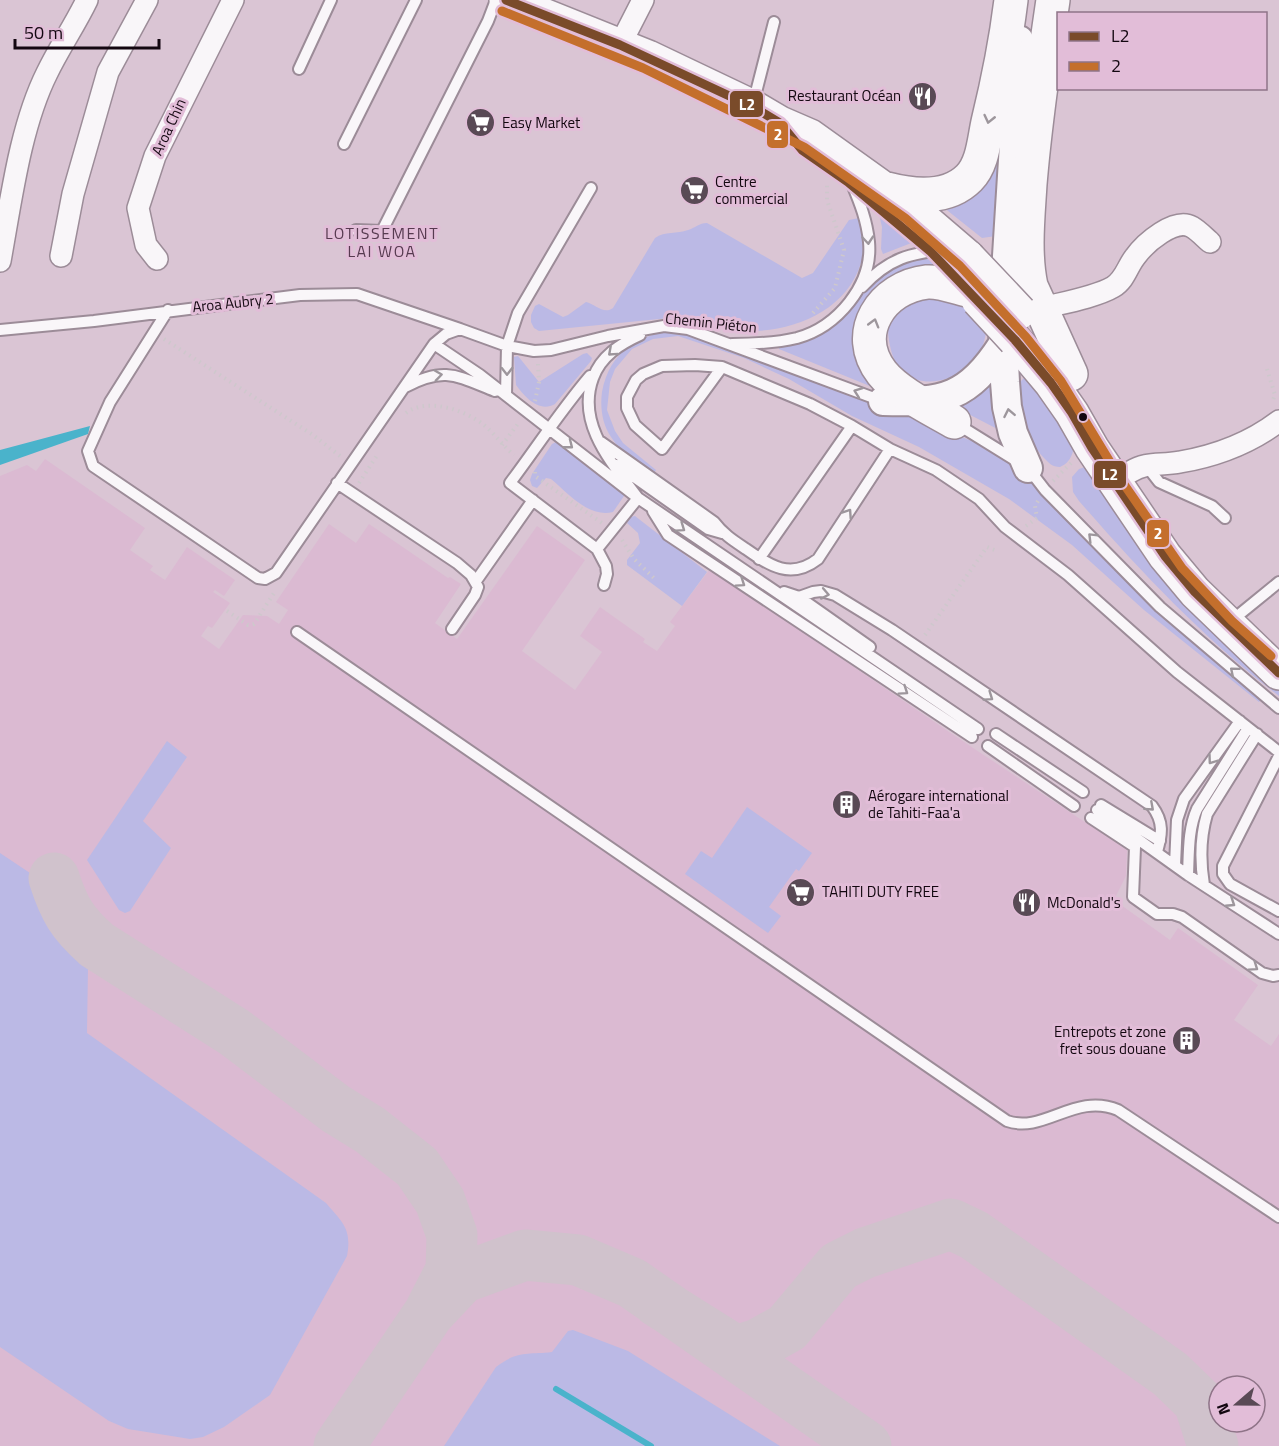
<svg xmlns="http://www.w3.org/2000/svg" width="1279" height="1446" font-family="'Titillium Web',sans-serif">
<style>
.built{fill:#dbbad2;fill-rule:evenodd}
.green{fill:#bbb9e5}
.water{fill:#4ab3cb}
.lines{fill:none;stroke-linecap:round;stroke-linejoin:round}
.stream{stroke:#4ab3cb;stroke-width:6}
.taxiway{stroke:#d0c2cc;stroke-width:51}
.service-casing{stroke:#9c8c98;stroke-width:14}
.minor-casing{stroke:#9c8c98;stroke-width:24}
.secondary-casing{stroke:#9c8c98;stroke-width:32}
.primary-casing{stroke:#9c8c98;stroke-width:36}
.path{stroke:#cec8cc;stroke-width:4;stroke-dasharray:1.5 4.5;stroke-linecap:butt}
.service{stroke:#f9f6f9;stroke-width:10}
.minor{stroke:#f9f6f9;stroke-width:21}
.secondary{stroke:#f9f6f9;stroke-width:28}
.primary{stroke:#f9f6f9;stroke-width:33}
.primary-bridge-casing{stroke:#9c8c98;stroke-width:36;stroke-linecap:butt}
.primary-bridge{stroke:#f9f6f9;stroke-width:33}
.bus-1-casing{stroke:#e2bdd8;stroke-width:14}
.bus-2-casing{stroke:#e2bdd8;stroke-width:14}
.bus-1{stroke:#7a4b2a;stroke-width:9}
.bus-2{stroke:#c46f2c;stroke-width:9}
.oneway{stroke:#9d969c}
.bus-dot{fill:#130710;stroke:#e2bdd8;stroke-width:2}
.labels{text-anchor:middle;stroke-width:6;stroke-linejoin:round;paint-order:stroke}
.poi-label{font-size:15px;fill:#130710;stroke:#e2bdd8;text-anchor:start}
.street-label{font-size:15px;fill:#130710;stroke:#e2bdd8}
.neighbourhood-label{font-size:16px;letter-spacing:1.5px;fill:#573a50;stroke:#e2bdd8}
.line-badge{stroke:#e2bdd8;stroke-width:2}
.badge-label{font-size:16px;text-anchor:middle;font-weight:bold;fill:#fff}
</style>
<rect width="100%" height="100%" fill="#dac5d4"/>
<path class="built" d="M45,459L145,528L130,550L153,566L150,570L165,580L187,547L235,580L224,596L215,590L213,592L230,603L212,628L208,626L201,636L219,649L243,615L267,616L279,624L288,610L276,602L329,524L356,543L369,524L448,578L450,577L461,584L435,623L457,639L537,526L585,560L522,651L575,690L602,652L580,636L600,607L645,639L643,642L657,651L675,626L670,622L710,569L955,736L1127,850L1126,876L1114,900L1170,940L1178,928L1258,985L1234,1020L1271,1046L1279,1034V1446H0V476L27,465L36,471ZM1219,1386H1255V1422H1219Z"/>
<path class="green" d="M1004,148L996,236L982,238L943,207L982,180L996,165Z
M878,201L919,236V240L883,254L881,249L882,227L876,202Z
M859,218C861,225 865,233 865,240C866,248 863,256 861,263C847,308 800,329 756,331C737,331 720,323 702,320C694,318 686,318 679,317L539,331L534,328L531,322V315L535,306L539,304L563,317L568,315L586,302C595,304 604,315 613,308L655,238C665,231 677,234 688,230C695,228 699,223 707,223L802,278L813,273L849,220Z
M937,254L948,270L882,297L887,393L779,349L780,342L836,323L847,313L879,275L899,261Z
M954,295L986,330C984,380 905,406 891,350C889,342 887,332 889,323C891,314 902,305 908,297Z
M678,329L701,334L987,447L1009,458L1149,602L1263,698L1259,702L1144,610L1072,545L1009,499L919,447L852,416L789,379L744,358L678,336L653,339L632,349L615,369L610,382L607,410L615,431L623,443L656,470L654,473C638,463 621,453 611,437C602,424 600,407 602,392C610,350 639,335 678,329Z
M587,353L592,358L591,361L555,404C539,413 525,397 516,385L514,357L518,356L539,382L583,354Z
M1000,364L1007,434L951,405Z
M1025,377L1032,378L1075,434C1074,448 1074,461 1060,467C1052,467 1049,463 1044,458C1024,437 1022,409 1020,382Z
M556,442H559L624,492V496L613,512C588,518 568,493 551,479L546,478L537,488L532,486L530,480L532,474L552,444Z
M1085,467L1279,674V696C1204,639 1141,572 1079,501L1073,492L1072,477L1079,469Z
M635,516L707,572L682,606L627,565V560L640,543L638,533L627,523L631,517Z
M167,741L187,757L143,821L171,848L130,911L125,913L119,910L87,860Z
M747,807L812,853L799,871L796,869L769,907L781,916L768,933L685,874L701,851L712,858Z
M0,853L36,877L55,920L88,967L87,1033L326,1203C343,1223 352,1229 347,1256L270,1395L224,1427L203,1437L190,1439L128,1429L109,1421L0,1347Z
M573,1330L628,1351L780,1446H444L496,1367C518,1350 527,1355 552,1352L568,1331Z"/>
<path class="water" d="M90,426L88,434L0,465V450Z"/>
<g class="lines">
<path class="stream" d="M556,1389L651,1446"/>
<path class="taxiway" d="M54,878C64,909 72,923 97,945L234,1032L336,1109L370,1130L417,1167L440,1201L452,1235L451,1270L431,1309
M658,1302L736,1351L758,1344L787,1328L839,1266L865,1253L951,1224L974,1235L1170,1374L1199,1402L1213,1446
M339,1446L429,1313L462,1278L525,1255L578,1260L632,1283L866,1446"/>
<defs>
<path id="service" d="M299,69L331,0
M753,104L774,22
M344,144L416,0
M356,230L382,231L488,21L496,0
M862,287C889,258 910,253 949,249
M168,310L110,402L88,451L93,466L258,578L265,579L276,573L434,344L446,334L460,329L507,346L534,351L551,350L608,336L664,326L688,329L882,401
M0,330L94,321L300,295L357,294L460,329
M640,335C620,344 601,356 593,378C576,424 612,463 638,498L978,729
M434,344L480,375L638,498L597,549
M732,344C754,344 776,343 797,338C837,327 873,285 869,242C867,221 860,203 852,184
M722,367L662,449L635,425L627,408V397L636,380L643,374L662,366L695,365L722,367L810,404L852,426L890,449L936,470L979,499L1005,527L1068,575L1177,672L1279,752
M590,376C561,410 537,447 510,483L597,549L606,566L607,574L604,585
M405,387C445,366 457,376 495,391
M506,395L507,346L518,313L591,188
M957,424L1028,468L1045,490L1160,607L1279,708
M601,442L714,522C723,534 734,541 746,549C770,566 791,580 818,559L890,449
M1145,464L1159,482L1212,506L1225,518
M617,465L708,529L722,533
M337,483L457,563L471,575L478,587L475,595L452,629
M653,511L668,535L972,737
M759,559L852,426
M476,581L533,500
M784,592L799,597L813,592L821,591L835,595L892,630L1152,806C1164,822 1162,834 1157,852
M799,597L870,647
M1241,613L1279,582
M297,632L1007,1121C1044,1134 1075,1092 1118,1110L1279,1217
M996,734L1083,792
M988,746L1074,806
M1279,756L1223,866V874L1230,884L1279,911
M1101,805L1160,841
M1097,810L1188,875L1279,934
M1091,818L1135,847L1133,897L1157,914H1173L1182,917L1262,973L1273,976L1279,975
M1175,865L1177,820L1184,799L1240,721
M1188,875C1189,853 1188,829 1197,809L1248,728
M1204,885C1200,861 1200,838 1207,814L1257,734"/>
<path id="minor" d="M620,45L643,0
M61,256L73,194L108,72L147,0
M157,259L146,245L138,208L155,156L233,0
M0,261C11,201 20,127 47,73C59,48 75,25 87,0
M1042,308C1062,303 1096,297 1113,287C1125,280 1127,267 1135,257C1145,243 1175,217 1192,227C1199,231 1205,238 1210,242
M1130,472C1148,461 1160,466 1180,462C1215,456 1250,443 1279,421"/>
<path id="secondary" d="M1019,40C1015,69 1012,98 1015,128L1006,272L1003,344L1005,382L1007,407L1013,433L1028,468
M883,401C944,403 968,398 1003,344"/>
<path id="primary" d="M506,0L648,57L753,107L780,123L810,136L912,209L968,257
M1053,0C1044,61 1035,122 1030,184C1028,217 1024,253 1031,286L1071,374
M887,189C914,196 947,200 969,178C983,164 984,140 988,122C998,81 1006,41 1011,0
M1015,340L1051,383L1072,413L1092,448L1165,556L1195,592L1279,673
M954,422C932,409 898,393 882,373C851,333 882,287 927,282C940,281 954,287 967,290"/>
</defs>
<use href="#service" class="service-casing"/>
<use href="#minor" class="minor-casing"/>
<use href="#secondary" class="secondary-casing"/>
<use href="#primary" class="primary-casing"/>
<path class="path" d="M813,313L835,288L844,250L827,200V182
M722,324L738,328
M164,339L313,435L340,456
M1267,369L1275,395L1272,402
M535,401L539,382L538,364
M406,413C427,397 465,410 484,425C495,434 503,446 514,455
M502,445L520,421
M535,472V476L602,523
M1053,481L1073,461
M359,483L378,454
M1026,526L1037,518L1035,506L1038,501
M622,540L634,559L654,578
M227,611L248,625L254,624L276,590
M925,635L987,547L997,551"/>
<use href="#service" class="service"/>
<use href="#minor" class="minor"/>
<use href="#secondary" class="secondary"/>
<use href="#primary" class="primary"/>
<defs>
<path id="primary-bridge" d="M968,257L1020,312
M978,300L1015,340"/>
</defs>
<use href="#primary-bridge" class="primary-bridge-casing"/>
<use href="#primary-bridge" class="primary-bridge"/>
<defs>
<path id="bus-1" d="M506,0L620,45L753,107L780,123L802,150L848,182L930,251L1015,340L1051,383L1072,413L1092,448L1165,556L1195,592L1279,673"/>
<path id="bus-2" d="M502,11L643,68L804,147L905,218L960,266L1026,337L1061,381L1121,480L1182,568L1232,621L1271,656"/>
</defs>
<use href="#bus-1" class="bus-1-casing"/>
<use href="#bus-2" class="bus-2-casing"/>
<use href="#bus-1" class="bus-1"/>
<use href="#bus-2" class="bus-2"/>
</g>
<defs><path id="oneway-chevron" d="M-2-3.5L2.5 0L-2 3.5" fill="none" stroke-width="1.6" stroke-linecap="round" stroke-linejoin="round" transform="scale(1.5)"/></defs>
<g class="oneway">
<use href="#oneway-chevron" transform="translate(989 119) rotate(103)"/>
<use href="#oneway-chevron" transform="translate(868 240) rotate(85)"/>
<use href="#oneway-chevron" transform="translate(874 323) rotate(-74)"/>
<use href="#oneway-chevron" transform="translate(612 352) rotate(138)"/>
<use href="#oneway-chevron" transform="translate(507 371) rotate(90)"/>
<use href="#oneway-chevron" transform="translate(438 375) rotate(-8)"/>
<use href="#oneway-chevron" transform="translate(858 392) rotate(-160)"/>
<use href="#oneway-chevron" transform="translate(1009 413) rotate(-101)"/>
<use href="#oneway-chevron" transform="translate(569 445) rotate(38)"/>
<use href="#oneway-chevron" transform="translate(848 513) rotate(-56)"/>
<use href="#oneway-chevron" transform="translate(681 528) rotate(35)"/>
<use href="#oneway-chevron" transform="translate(1092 537) rotate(-135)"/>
<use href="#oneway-chevron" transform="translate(741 583) rotate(34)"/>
<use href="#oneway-chevron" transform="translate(825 594) rotate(11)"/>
<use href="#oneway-chevron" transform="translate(1234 671) rotate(-140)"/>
<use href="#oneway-chevron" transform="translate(904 691) rotate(34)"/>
<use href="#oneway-chevron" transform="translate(989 697) rotate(35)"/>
<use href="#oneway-chevron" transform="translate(1212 760) rotate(126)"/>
<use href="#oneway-chevron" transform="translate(1150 807) rotate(42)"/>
<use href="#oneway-chevron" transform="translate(1231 903) rotate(33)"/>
<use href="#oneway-chevron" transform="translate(1254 967) rotate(35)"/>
</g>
<defs>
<symbol id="restaurant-disc" viewBox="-11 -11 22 22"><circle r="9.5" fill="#594a55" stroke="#e2bdd8"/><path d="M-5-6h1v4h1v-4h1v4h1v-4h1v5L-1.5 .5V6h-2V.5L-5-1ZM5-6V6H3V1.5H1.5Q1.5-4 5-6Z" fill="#fff"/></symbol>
<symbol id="supermarket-disc" viewBox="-11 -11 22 22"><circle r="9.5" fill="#594a55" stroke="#e2bdd8"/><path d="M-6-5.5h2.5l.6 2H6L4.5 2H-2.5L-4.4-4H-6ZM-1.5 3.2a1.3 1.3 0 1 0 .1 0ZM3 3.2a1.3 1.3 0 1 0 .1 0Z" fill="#fff"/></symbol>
<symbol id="building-disc" viewBox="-11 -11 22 22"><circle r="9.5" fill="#594a55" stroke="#e2bdd8"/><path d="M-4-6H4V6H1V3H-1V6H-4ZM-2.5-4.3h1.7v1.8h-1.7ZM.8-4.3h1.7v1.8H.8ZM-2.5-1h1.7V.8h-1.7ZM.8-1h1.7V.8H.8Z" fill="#fff"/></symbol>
</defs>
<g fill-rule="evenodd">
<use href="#restaurant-disc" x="906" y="80" width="33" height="33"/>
<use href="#supermarket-disc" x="464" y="106" width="33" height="33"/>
<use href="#supermarket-disc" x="678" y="174" width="33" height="33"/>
<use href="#building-disc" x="830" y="788" width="33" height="33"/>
<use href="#supermarket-disc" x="784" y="876" width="33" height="33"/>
<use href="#restaurant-disc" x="1010" y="886" width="33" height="33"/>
<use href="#building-disc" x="1170" y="1024" width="33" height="33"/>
</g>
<circle class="bus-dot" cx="1083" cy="417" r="5"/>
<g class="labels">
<g class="poi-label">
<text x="901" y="101" text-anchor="end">Restaurant Océan</text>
<text x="502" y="128">Easy Market</text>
<text x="715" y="187">Centre<tspan x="715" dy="17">commercial</tspan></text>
<text x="868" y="801">Aérogare international<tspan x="868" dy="17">de Tahiti-Faa'a</tspan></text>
<text x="822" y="897">TAHITI DUTY FREE</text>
<text x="1047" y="908">McDonald's</text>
<text x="1166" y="1037" text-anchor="end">Entrepots et zone<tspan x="1166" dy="17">fret sous douane</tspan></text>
</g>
<g class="street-label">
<text transform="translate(169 127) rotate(-65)" y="5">Aroa Chin</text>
<text transform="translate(233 303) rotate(-6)" y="5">Aroa Aubry 2</text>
<text transform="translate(711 323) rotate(6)" y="5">Chemin Piéton</text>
</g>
<g class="neighbourhood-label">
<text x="382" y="239">LOTISSEMENT<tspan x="382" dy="18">LAI WOA</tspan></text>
</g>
</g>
<g class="line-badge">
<rect x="729" y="90" width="35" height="28" rx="6" fill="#7a4b2a"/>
<rect x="766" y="120" width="23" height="29" rx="6" fill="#c46f2c"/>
<rect x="1093" y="460" width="34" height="29" rx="6" fill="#7a4b2a"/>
<rect x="1146" y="519" width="24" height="29" rx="6" fill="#c46f2c"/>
</g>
<g class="badge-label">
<text x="747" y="110">L2</text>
<text x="778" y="140">2</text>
<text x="1110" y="480">L2</text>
<text x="1158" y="539">2</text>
</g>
<rect x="1057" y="12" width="210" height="78" fill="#e2bdd8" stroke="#8f7488" stroke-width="1.5"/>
<rect x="1069" y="32" width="30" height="9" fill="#7a4b2a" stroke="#8f7488" stroke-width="1.5"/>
<text x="1111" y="42" font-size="18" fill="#130710">L2</text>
<rect x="1069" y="62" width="30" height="9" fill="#c46f2c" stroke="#8f7488" stroke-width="1.5"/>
<text x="1111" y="72" font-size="18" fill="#130710">2</text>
<g transform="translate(1237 1404) rotate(250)"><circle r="28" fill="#e2bdd8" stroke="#8f7488" stroke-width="1.5"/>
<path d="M0-4.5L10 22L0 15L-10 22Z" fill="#594a55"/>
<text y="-9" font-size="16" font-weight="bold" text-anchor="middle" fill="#130710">N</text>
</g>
<path d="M15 39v9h144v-9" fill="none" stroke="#130710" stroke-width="3"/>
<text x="24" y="39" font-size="18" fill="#130710" stroke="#e2bdd8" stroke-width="4.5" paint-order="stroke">50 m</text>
</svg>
